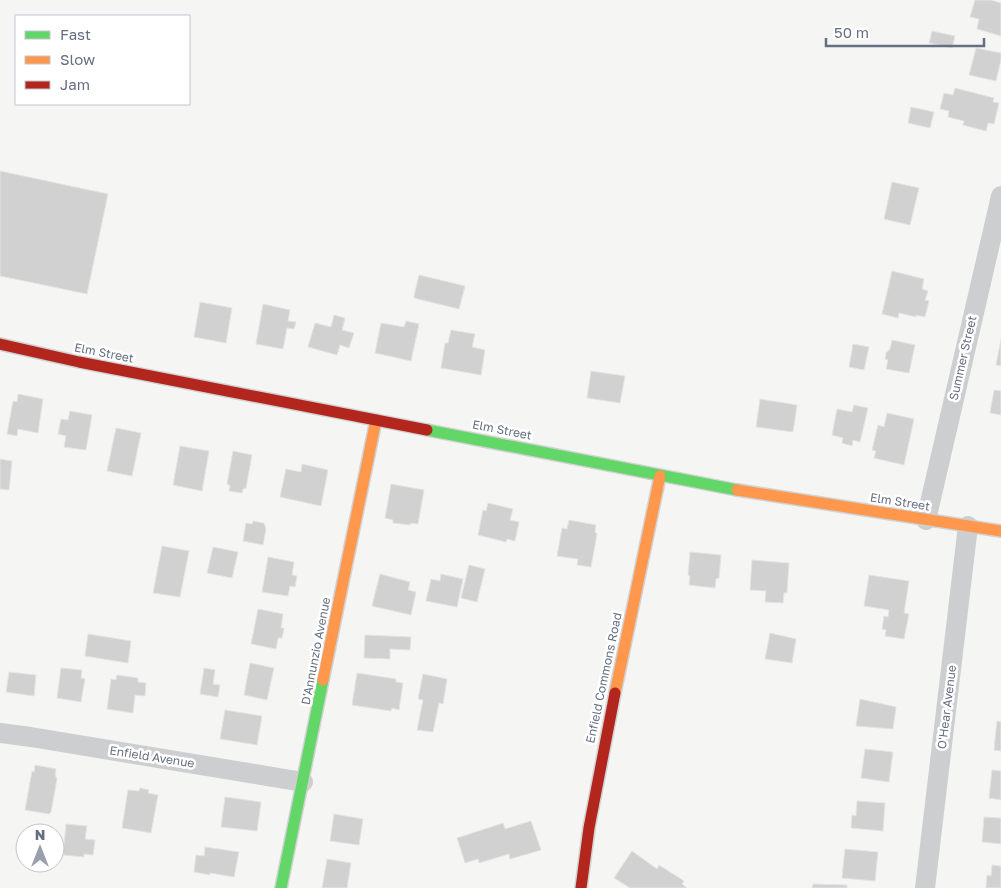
<svg xmlns="http://www.w3.org/2000/svg" width="1001" height="888" font-family="'Golos Text',sans-serif">
<style>
.building{fill:#d1d1d2;stroke:#e4e4e4}
.lines{fill:none;stroke-linecap:round;stroke-linejoin:round}
.fast-casing{stroke:#d2d2d3;stroke-width:14}
.slow-casing{stroke:#d2d2d3;stroke-width:14}
.jam-casing{stroke:#d2d2d3;stroke-width:14}
.street{stroke:#cdcecf;stroke-width:20}
.fast{stroke:#63d668;stroke-width:11}
.slow{stroke:#ff974d;stroke-width:11}
.jam{stroke:#b3261e;stroke-width:11}
.labels{text-anchor:middle;stroke-width:5;stroke-linejoin:round;paint-order:stroke}
.street-label{font-size:12px;fill:#666f82;stroke:#fff}
</style>
<rect width="100%" height="100%" fill="#f5f5f4"/>
<path class="building" d="M975,0H991L1001,3V36L977,29L979,19L970,17Z
M932,31L955,36L952,48L929,43Z
M976,48L1001,53V60L996,81L969,75Z
M955,88L994,98L993,102L999,103L994,124L988,123L986,131L963,125L964,121L948,117L949,111L940,109L944,93L953,95Z
M911,107L934,112L930,128L908,123Z
M0,171L108,194L87,294L0,276Z
M892,182L919,188L910,225L884,219Z
M892,271L924,279L922,289L928,291L925,300L929,301L925,317L916,315V317L899,313L898,318L882,314Z
M419,275L465,286L459,309L414,298V296Z
M200,302L232,308L226,343L194,337Z
M263,304L290,310L288,321L296,322L294,329L287,328L283,349L256,344Z
M334,315L345,318L342,330L354,333L349,348L340,345L337,355L308,347L315,323L331,327Z
M406,321L419,324L411,361L375,353L381,323L404,327Z
M451,330L475,334L472,347L485,350L481,375L441,368L445,343H448Z
M1001,339V366L996,365Z
M892,340L915,345L909,373L886,369L888,360L885,359L886,353L890,349Z
M853,344L869,347L864,370L849,367Z
M591,371L625,376L620,403L587,398Z
M994,390L1001,391V415L990,413Z
M18,394L43,399L38,433L18,429L17,436L7,434L13,401L17,402Z
M760,399L797,405L793,432L756,427Z
M854,405L868,408L860,442L853,440L852,446L842,443L843,438L832,435L837,409L852,412Z
M70,411L92,415L86,450L64,447L66,436L58,434L61,419L68,420Z
M887,413L914,419L904,465L874,458L876,451L872,450L878,425L884,427Z
M116,428L141,433L132,476L107,471Z
M180,446L209,451L202,491L173,485Z
M233,451L252,455L246,488L243,489L242,493L229,491L230,486L227,484Z
M0,459L12,461L9,490L0,489Z
M302,464L328,470L321,506L280,497L286,469L301,472Z
M391,484L424,490L418,524L411,523L410,525L393,523V520L385,518Z
M488,503L513,509L510,520L519,522L515,541L507,539L506,542L478,535L483,510L486,511Z
M569,520L596,525L595,532L597,534L591,567L577,565L578,559L557,556L562,528L567,529Z
M253,521L264,523L266,529L263,545L243,541L246,523L252,524Z
M162,546L189,551L180,597L153,593Z
M213,547L238,552L232,578L207,573Z
M690,552L721,555L719,578L716,579L715,588L689,585L690,576L688,575Z
M268,557L294,562L292,575L297,576L295,587L290,586L288,596L262,592Z
M752,560L789,563L787,593H784L783,603L765,602L766,591L750,590Z
M469,565L485,569L477,602L461,598Z
M380,574L410,582L408,590L416,592L411,615L372,606Z
M441,574L463,579L457,607L426,601L431,579L440,581Z
M869,575L909,581L904,613L909,614L904,639L885,636L886,630L882,629L884,616L888,617L889,610L864,606Z
M258,609L283,614L281,628H284L282,638H278L276,649L251,644Z
M770,633L796,639L792,663L765,659Z
M88,634L131,641L128,663L85,656Z
M365,635L411,637L410,650L390,649V659L364,658Z
M250,663L274,668L267,700L244,695Z
M61,668L82,670L81,678L85,679L81,702L57,698Z
M204,668L215,670L213,684L220,685L218,697L200,694Z
M9,672L36,675L34,696L6,692Z
M357,673L396,679V682L403,683L399,710L392,708L391,711L352,705Z
M423,674L447,679L443,704L439,703L433,732L417,730L423,700L418,699Z
M117,675L138,678V682L146,683L145,696L135,695L133,713L107,709L111,679L116,680Z
M860,699L896,707L893,729L856,726Z
M225,710L262,716L257,745L220,739Z
M997,721L1001,722V751L994,750Z
M865,749L893,752L889,782L861,778Z
M35,765L56,769L55,775L57,779L51,812L49,814L25,810L32,771L34,772Z
M992,770L1001,771V800L989,798Z
M140,788L149,790L148,793L158,795L151,833L122,828L128,790L139,791Z
M225,797L261,802L257,831L221,827Z
M857,801L885,803L883,831L851,828L852,815L856,816Z
M334,814L363,819L359,845L330,841Z
M984,817L1001,818V844L982,842Z
M531,821L541,850L510,859L509,854L479,863L478,859L465,863L457,838L503,823L505,829Z
M66,824L87,826L85,839L95,840L93,855L84,854V857L63,855Z
M205,847L239,852L234,877L210,873V875L194,872L196,855L204,856Z
M845,849L878,852L875,881L842,878Z
M632,851L657,869L659,865L684,881L682,884L687,888H630L614,878Z
M327,859L351,863L347,888H322Z
M992,865L1001,866V888H986L987,875L991,876Z
M813,884L847,885V888H812Z"/>
<g class="lines">
<defs>
<path id="fast" d="M427,430L737,490
M281,888L323,680"/>
<path id="slow" d="M737,490L1001,531
M323,680L376,420
M615,693L660,476"/>
<path id="jam" d="M0,344L79,362L427,430
M581,888L589,828L615,693"/>
</defs>
<use href="#fast" class="fast-casing"/>
<use href="#slow" class="slow-casing"/>
<use href="#jam" class="jam-casing"/>
<path class="street" d="M926,520L1001,196
M0,733L31,737L303,782
M925,888L968,526"/>
<use href="#fast" class="fast"/>
<use href="#slow" class="slow"/>
<use href="#jam" class="jam"/>
</g>
<g class="labels">
<g class="street-label">
<text transform="translate(104 353) rotate(11)" y="4">Elm Street</text>
<text transform="translate(963 358) rotate(-77)" y="4">Summer Street</text>
<text transform="translate(502 430) rotate(11)" y="4">Elm Street</text>
<text transform="translate(900 502) rotate(9)" y="4">Elm Street</text>
<text transform="translate(316 651) rotate(-79)" y="4">D'Annunzio Avenue</text>
<text transform="translate(604 678) rotate(-78)" y="4">Enfield Commons Road</text>
<text transform="translate(947 707) rotate(-83)" y="4">O'Hear Avenue</text>
<text transform="translate(152 757) rotate(9)" y="4">Enfield Avenue</text>
</g>
</g>
<rect x="15" y="15" width="175" height="90" fill="#ffffff" stroke="#c2c5cd"/>
<rect x="25" y="31" width="25" height="8" fill="#63d668" stroke="#c2c5cd"/>
<text x="60" y="40" font-size="15" fill="#666f82">Fast</text>
<rect x="25" y="56" width="25" height="8" fill="#ff974d" stroke="#c2c5cd"/>
<text x="60" y="65" font-size="15" fill="#666f82">Slow</text>
<rect x="25" y="81" width="25" height="8" fill="#b3261e" stroke="#c2c5cd"/>
<text x="60" y="90" font-size="15" fill="#666f82">Jam</text>
<g transform="translate(40 848)"><circle r="24" fill="#ffffff" stroke="#c2c5cd"/>
<path d="M0-4L9 19L0 12L-9 19Z" fill="#989eaa"/>
<text y="-8" font-size="14" font-weight="bold" text-anchor="middle" fill="#666f82">N</text>
</g>
<path d="M826 38v8h158v-8" fill="none" stroke="#666f82" stroke-width="2.5"/>
<text x="834" y="38" font-size="15" fill="#666f82" stroke="#ffffff" stroke-width="4" paint-order="stroke">50 m</text>
</svg>
